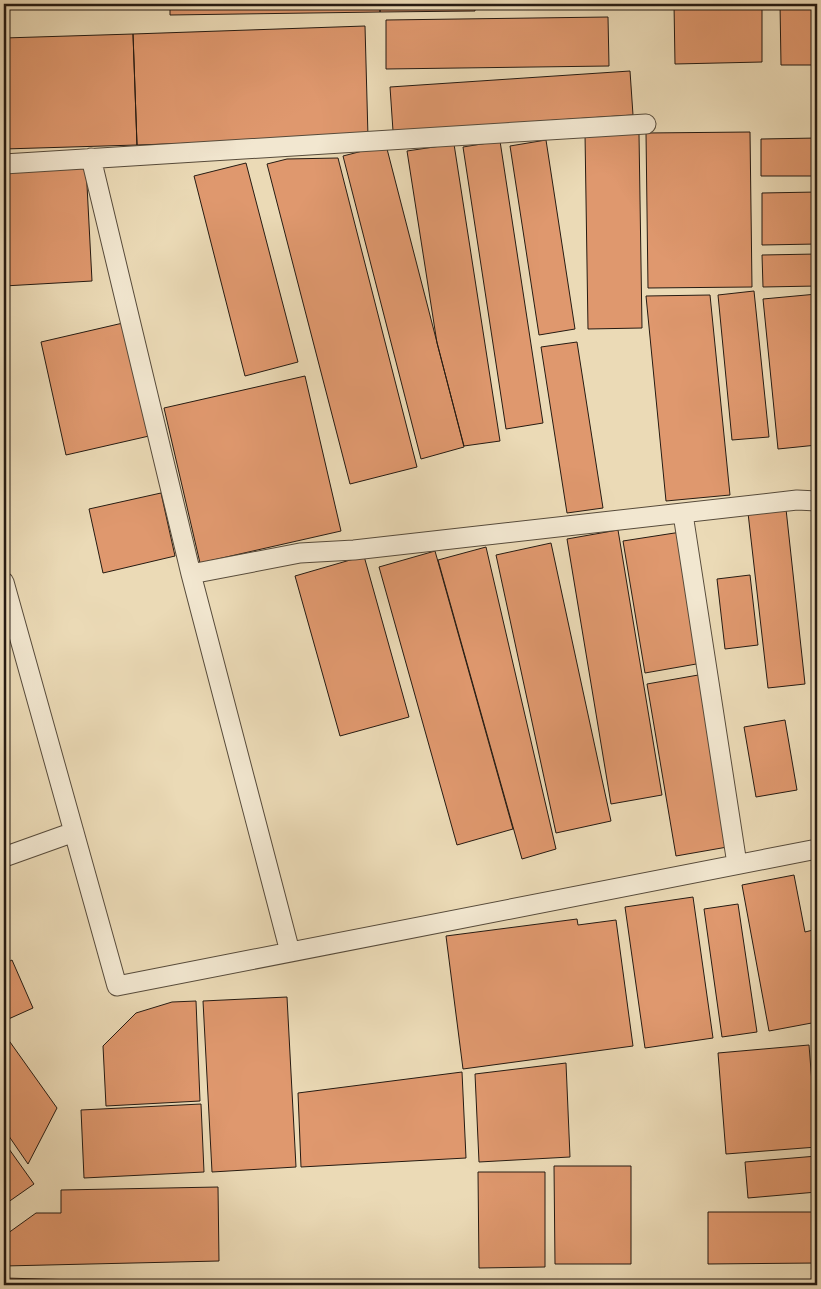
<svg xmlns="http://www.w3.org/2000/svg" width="821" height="1289" font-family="'Gentium Book Plus',serif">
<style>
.building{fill:#df986e;stroke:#261b12}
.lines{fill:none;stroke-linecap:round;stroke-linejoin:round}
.street-casing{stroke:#574b3b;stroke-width:21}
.street{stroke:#f2e7d0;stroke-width:19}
</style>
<rect width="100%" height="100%" fill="#ebdab6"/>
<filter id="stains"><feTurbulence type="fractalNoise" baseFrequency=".004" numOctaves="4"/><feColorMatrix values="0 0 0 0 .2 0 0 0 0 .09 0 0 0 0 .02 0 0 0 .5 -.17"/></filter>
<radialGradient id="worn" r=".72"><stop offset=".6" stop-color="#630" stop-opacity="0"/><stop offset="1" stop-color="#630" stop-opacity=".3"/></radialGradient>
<path class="building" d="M4,4H158V7L4,9Z
M170,4H380V12L170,15Z
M380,4H475V11L380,12Z
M674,4H762V62L675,64Z
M780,4H817V65H781Z
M608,17L609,66L386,69V20Z
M365,26L368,137L137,145L133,34Z
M133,34L137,145L4,149V38Z
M630,71L633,115L393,131L390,87Z
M750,132L752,287L648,288L646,133Z
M585,134H639L642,328L588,329Z
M817,138V176H761V139Z
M546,140L575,329L539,335L510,146Z
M500,141L543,423L506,429L463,147Z
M454,144L500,441L464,446L437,343L407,151Z
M386,145L464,447L421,459L343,156Z
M338,158L417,467L350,484L267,164L287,159Z
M246,163L298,362L245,376L194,176Z
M86,166L92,281L4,286V171Z
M817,192V244L762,245V193Z
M817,254V286L763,287L762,255Z
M754,291L769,437L732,440L718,295Z
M817,294V445L778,449L763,299Z
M710,295L730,495L666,501L646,296Z
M123,323L149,436L66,455L41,342Z
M577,342L603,508L567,513L541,347Z
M305,376L341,531L200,563L164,408Z
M161,493L175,556L103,573L89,509Z
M786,509L805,684L768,688L748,513Z
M618,530L662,795L611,804L567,539Z
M681,532L702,663L645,673L623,541Z
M551,543L611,821L556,833L496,555Z
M486,547L556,849L522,859L438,560Z
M435,551L513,829L457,845L379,567Z
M364,556L409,717L340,736L295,576Z
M750,575L758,645L725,649L717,579Z
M704,674L733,846L676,856L647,684Z
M785,720L797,790L756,797L744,727Z
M794,875L805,932L817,929V1022L769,1031L742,885Z
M693,897L713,1038L645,1048L625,907Z
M738,904L757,1032L722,1037L704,909Z
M577,919L578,925L616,920L633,1046L463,1069L446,936Z
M12,960L33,1008L4,1021V964Z
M287,997L296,1167L212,1172L203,1001Z
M196,1001L200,1101L106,1106L103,1046L136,1013L172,1002Z
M4,1035H5L57,1108L28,1164L4,1129Z
M809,1045L817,1147L726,1154L718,1053Z
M566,1063L570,1157L479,1162L475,1074Z
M462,1072L466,1158L301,1167L298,1093Z
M201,1104L204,1172L84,1178L81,1110Z
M4,1142L34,1184L4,1205Z
M817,1156V1192L748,1198L745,1162Z
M554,1166H631V1264H555Z
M478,1172H545V1267L479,1268Z
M218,1187L219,1261L4,1266V1236L36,1213H61V1190Z
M708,1212H817V1263L708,1264Z
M4,1278L263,1285H4Z"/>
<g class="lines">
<defs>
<path id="street" d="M91,158L191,574L290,952
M4,164L646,124
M683,514L737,864
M191,574L300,553L354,550L797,500L817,501
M4,582L117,986L817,849
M4,857L74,832"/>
</defs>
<use href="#street" class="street-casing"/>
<use href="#street" class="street"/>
</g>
<rect width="821" height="1289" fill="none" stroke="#ebdab6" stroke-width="20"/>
<rect x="5" y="5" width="811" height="1279" fill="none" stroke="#261b12" stroke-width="2.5"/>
<rect x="10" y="10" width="801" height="1269" fill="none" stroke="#261b12"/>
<rect width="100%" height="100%" filter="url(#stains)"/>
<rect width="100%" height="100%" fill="url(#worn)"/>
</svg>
